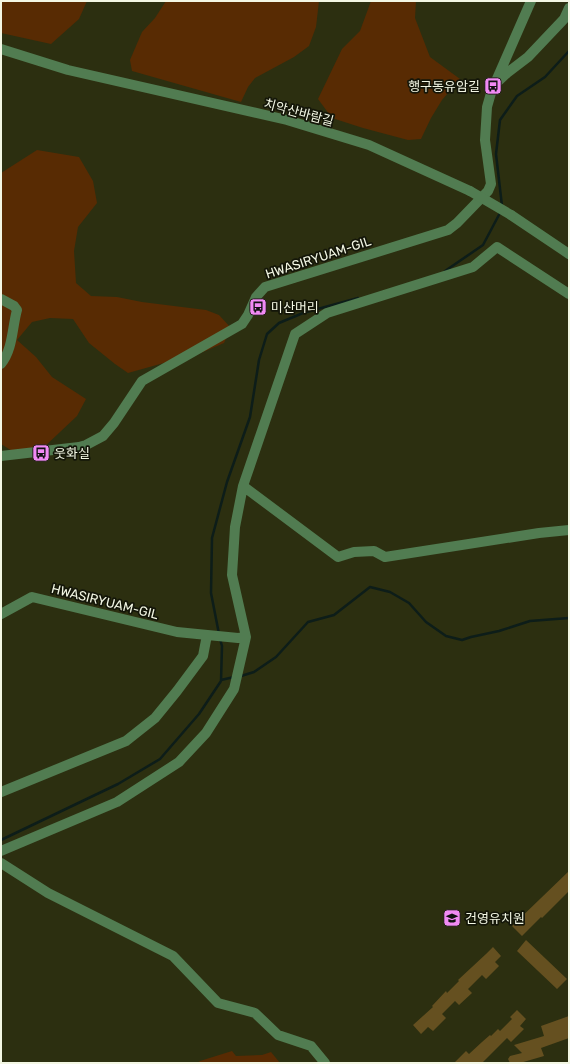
<svg xmlns="http://www.w3.org/2000/svg" width="570" height="1064" font-family="Rubik,'Noto Sans KR',sans-serif">
<style>
.green{fill:#582b03}
.lines{fill:none;stroke-linecap:round;stroke-linejoin:round}
.stream{stroke:#0d1d19;stroke-width:2.5}
.building{fill:#655020}
.minor{stroke:#517c51;stroke-width:10}
.minor-bridge{stroke:#517c51;stroke-width:10}
.labels{text-anchor:middle;stroke-width:3.5;stroke-linejoin:round;paint-order:stroke}
.poi-label{font-size:13px;fill:#f3f7e4;stroke:#141609;text-anchor:start}
.street-label{font-size:13px;fill:#f3f7e4;stroke:#141609}
</style>
<rect width="100%" height="100%" fill="#2c2f10"/>
<path class="green" d="M1,1H87L79,19L51,44L1,33Z
M166,1H319L316,27L309,46L294,57L255,78L248,87L241,102L132,71L130,60L142,32L155,18Z
M371,1H416L415,18L430,57L460,79L442,100L431,118L421,139L408,140L363,128L332,118L318,99L342,49L360,31Z
M37,150L79,157L93,181L97,203L78,227L74,251L76,283L91,296L117,297L142,302L206,310L219,315L231,328L224,343L203,352L128,373L115,364L89,343L73,319L50,318L32,322L17,340L36,357L52,377L86,399L77,416L42,449L17,454L1,444V310L2,308L1,305V173Z
M232,1051L236,1056L262,1055L271,1052L280,1063H197L200,1061Z"/>
<g class="lines">
<path class="stream" d="M502,206L496,154L500,120L517,96L545,77L569,51
M445,271L483,245L501,211
M219,634L211,593L212,538L227,482L250,417L259,360L267,334L279,323L303,313L358,298
M241,676L254,672L276,657L308,622L334,615L370,587L390,592L409,603L426,622L446,636L462,640L471,637L499,631L530,621L569,618
M221,680L234,677
M1,840L118,784L160,759L199,714L221,681L222,646L220,639"/>
</g>
<path class="building" d="M569,871V891L542,918L541,917L522,936L512,926Z
M526,940L567,979L557,989L517,951Z
M493,947L501,956L495,962L499,966L486,979L482,975L468,989L472,993L459,1005L455,1001L442,1014L446,1018L433,1031L428,1027L421,1034L413,1025L433,1007L432,1006L446,991L447,993L459,981L458,980L486,954Z
M517,1010L526,1019L520,1026L524,1029L511,1042L507,1038L482,1063H454L466,1051L469,1054L482,1042L490,1035L491,1036L498,1029L500,1031L512,1019L510,1017Z
M569,1016V1038L541,1048L544,1056L520,1063H510L508,1059L510,1056L522,1053L514,1045L544,1036L541,1026Z"/>
<g class="lines">
<path class="minor" d="M1,49L68,70L287,120L369,145L470,191
M496,81L531,1
M511,215L569,254
M1,299L14,306L17,310C12,328 13,349 1,364
M1,456L79,447L86,445L103,436L114,423L142,381L242,324L248,315L256,297L265,287L448,230L457,223L488,191L491,184L485,140L487,107L493,86L507,73L528,57L564,19L569,8
M243,486L338,557L354,552L374,551L385,557L539,533L569,530
M1,614L32,597L177,632L238,638L246,637
M1,792L126,741L155,718L177,691L203,656L207,635
M1,851L117,802L179,762L206,733L234,689L246,637L232,575L235,527L243,486L295,334L327,313L473,267L497,247L569,294
M1,863L48,893L173,956L218,1003L255,1013L278,1035L311,1046L325,1063"/>
<path class="minor-bridge" d="M470,191L511,215"/>
</g>
<defs>
<symbol id="bus-square" viewBox="-11 -11 22 22"><rect x="-9" y="-9" width="18" height="18" rx="4" fill="#f18af4" stroke="#141609"/><path d="M-5-6H5V4H4V6H2V4H-2V6H-4V4H-5ZM-3.5-4V0h7V-4ZM-3.5 1.2v1.5H-2V1.2ZM2 1.2v1.5H3.5V1.2Z" fill="#111"/></symbol>
<symbol id="school-square" viewBox="-11 -11 22 22"><rect x="-9" y="-9" width="18" height="18" rx="4" fill="#f18af4" stroke="#141609"/><path d="M0-5L7-2L0 1L-7-2ZM-4 1L0 2.5L4 1V4Q0 6-4 4Z" fill="#111"/></symbol>
</defs>
<g fill-rule="evenodd">
<use href="#bus-square" x="483" y="76" width="20" height="20"/>
<use href="#bus-square" x="248" y="297" width="20" height="20"/>
<use href="#bus-square" x="31" y="443" width="20" height="20"/>
<use href="#school-square" x="442" y="908" width="20" height="20"/>
</g>
<g class="labels">
<g class="poi-label">
<text x="480" y="91" text-anchor="end">행구동유암길</text>
<text x="271" y="312">미산머리</text>
<text x="54" y="458">웃화실</text>
<text x="465" y="923">건영유치원</text>
</g>
<g class="street-label">
<text transform="translate(299 112) rotate(15)" y="5">치악산바람길</text>
<text transform="translate(318 257) rotate(-18)" y="5">HWASIRYUAM-GIL</text>
<text transform="translate(105 601) rotate(14)" y="5">HWASIRYUAM-GIL</text>
</g>
</g>
<rect width="570" height="1064" fill="none" stroke="#f3f7e4" stroke-width="4"/>
</svg>
